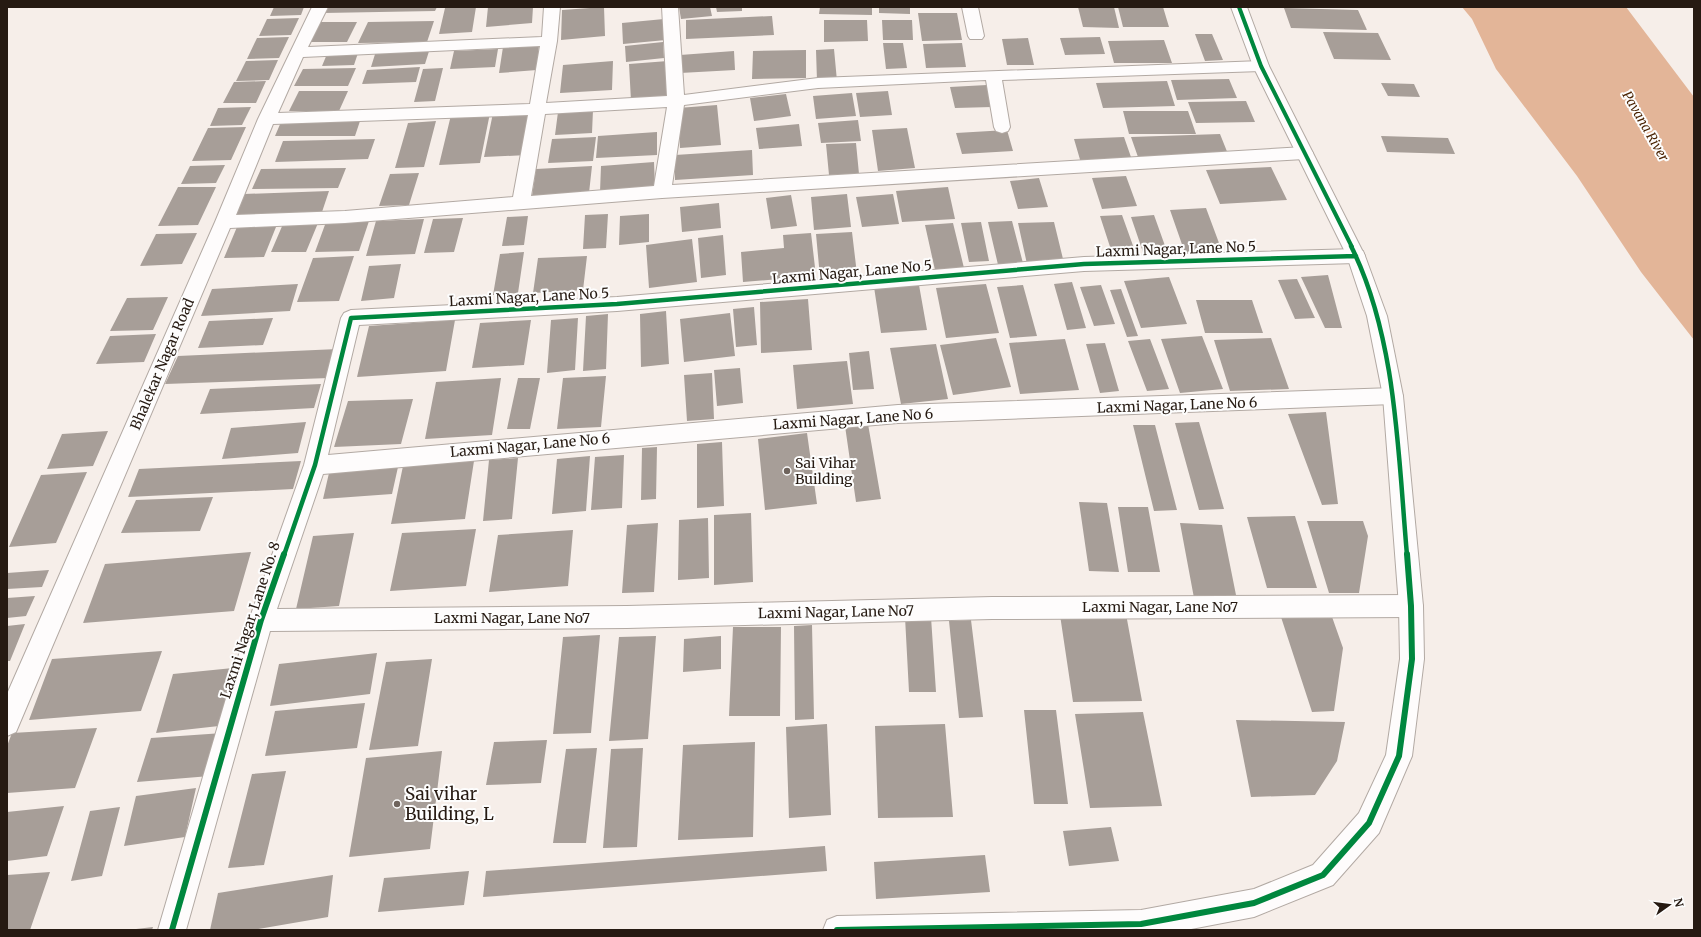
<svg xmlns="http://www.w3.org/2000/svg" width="1701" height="937" font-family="Merriweather,serif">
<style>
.water{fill:#e3b598}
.building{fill:#a79e98}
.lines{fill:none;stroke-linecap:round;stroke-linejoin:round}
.street-casing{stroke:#b2a9a3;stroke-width:2}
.secondary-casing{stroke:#b2a9a3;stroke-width:2}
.street{fill:#fefcfc;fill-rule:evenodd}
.secondary{fill:#fefcfc;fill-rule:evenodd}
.cycleway-far2-casing{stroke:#fdfdfd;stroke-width:6}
.cycleway-far1-casing{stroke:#fdfdfd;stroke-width:7}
.cycleway-casing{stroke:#fdfdfd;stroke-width:8}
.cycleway-far2{stroke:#00873e;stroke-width:4}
.cycleway-far1{stroke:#00873e;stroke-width:4.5}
.cycleway{stroke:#00873e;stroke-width:6}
.poi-dot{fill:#6f645d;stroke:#fdfdfd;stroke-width:1.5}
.labels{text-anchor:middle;stroke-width:4;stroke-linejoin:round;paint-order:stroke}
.far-water-label{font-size:13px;font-style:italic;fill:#4a2303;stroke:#fdfdfd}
.street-label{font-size:14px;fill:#261a12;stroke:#fdfdfd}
.poi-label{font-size:14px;fill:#261a12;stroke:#fdfdfd;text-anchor:start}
.near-poi-label{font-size:17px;fill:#261a12;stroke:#fdfdfd;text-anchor:start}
</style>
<rect width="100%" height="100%" fill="#f6eee9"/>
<path class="water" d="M1462,7H1626L1694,97V340L1641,272L1577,176L1496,69L1472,19Z"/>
<path class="building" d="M274,7H304L301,15L270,16Z
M326,7H437L435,11L323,13Z
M476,7L472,32L439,34L445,8Z
M488,7H533L532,23L486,27Z
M604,7L605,36L561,40L562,10Z
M679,7H710L712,16L681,19Z
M716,7H742V11L717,12Z
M820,7H872V15L819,14Z
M879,7H910V14L879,13Z
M1078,7H1114L1119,28L1083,27Z
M1118,7H1163L1169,27H1123Z
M1284,8L1358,10L1367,30L1291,28Z
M918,13H957L962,40L922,41Z
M772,16L774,35L686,39V20Z
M299,18L291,35L259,36L267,19Z
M664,19L666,40L623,44L622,23Z
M824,20H867L868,41L824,42Z
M882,20H912L913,40H883Z
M434,21L427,42L358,43L368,22Z
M321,22H357L347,42H310Z
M1323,32L1378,33L1391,60L1334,59Z
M1195,34H1212L1223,60L1205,61Z
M289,37L279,58L247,59L257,38Z
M1100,37L1105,54L1065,55L1060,38Z
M1028,38L1034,65H1007L1002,39Z
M1164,40L1172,63H1114L1108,41Z
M663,42L664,58L626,62L625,46Z
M883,43H903L907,68L886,69Z
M962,43L966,67L926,68L923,44Z
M539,44L537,70L499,73L503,47Z
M430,48L425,64L371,67L376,51Z
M498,49L495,67L450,69L454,51Z
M834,49L837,81H817L816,50Z
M806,50V78L752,79L753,51Z
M734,51L735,70L680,73V55Z
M358,53L354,65L322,66L327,54Z
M278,60L269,80L236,81L246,61Z
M613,61L612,90L560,93L563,65Z
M668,61L671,97L631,101L629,64Z
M420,67L416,82L362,84L367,70Z
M356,68L348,86H294L303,69Z
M443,68L435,101L414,102L423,69Z
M1229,79L1237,98L1177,100L1171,80Z
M266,81L256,103H223L234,82Z
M1167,81L1175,106L1103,108L1096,83Z
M1381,83L1414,84L1420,97L1388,96Z
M987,85L992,107L955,108L950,87Z
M299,91H348L339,111H289Z
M888,91L892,115L860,117L856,93Z
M852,93L856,116L816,119L813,96Z
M786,94L791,116L754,121L750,98Z
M1246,101L1255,122L1196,123L1188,102Z
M717,105L721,145L680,148L678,108Z
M251,107L242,125L210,126L218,108Z
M593,110L592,133L555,135L558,112Z
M534,111L527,155L484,157L493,113Z
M1123,111H1188L1196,134H1129Z
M490,113L480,163L439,165L451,115Z
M858,120L861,141L821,143L818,123Z
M360,121L355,136H275L281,122Z
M436,121L424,167L395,168L408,123Z
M799,124L802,146L759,149L756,128Z
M246,127L231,160L192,161L208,128Z
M907,128L915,168L878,171L872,130Z
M1007,130L1013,151L962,154L956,133Z
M657,132V155L596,158L598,136Z
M1220,134L1228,154L1138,157L1131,137Z
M1381,136L1448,138L1455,154L1387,152Z
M596,137L593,161L548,163L552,139Z
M1124,137L1132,160L1081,163L1074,139Z
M375,139L368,159L275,162L283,141Z
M856,143L859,174L829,175L826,144Z
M752,150L753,175L675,180V155Z
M654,162L655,187L600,192L601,166Z
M225,165L216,183L181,184L190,166Z
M592,166L589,193L532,196L536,169Z
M1271,167L1287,200L1220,204L1206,170Z
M346,168L338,188L252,189L261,169Z
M419,173L409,205L379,206L390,174Z
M1126,176L1137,206L1102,209L1092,178Z
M1039,178L1048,207L1018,209L1010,181Z
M178,187H216L198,225L158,226Z
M948,187L955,219L902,222L896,191Z
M329,191L321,215L234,218L244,194Z
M847,194L851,227L814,230L811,197Z
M893,194L899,224L862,227L856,197Z
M791,195L797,226L771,229L766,198Z
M719,203L721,228L682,232L680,207Z
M1206,208L1222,251L1185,253L1170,210Z
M608,214L606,248L583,249L585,215Z
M649,214V242L619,245L620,216Z
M1122,215L1136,254L1113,256L1100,216Z
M1154,215L1169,257L1145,258L1131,217Z
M528,216L524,245L502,246L507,217Z
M463,218L454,252L424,253L433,219Z
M424,219L415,254L366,256L376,221Z
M369,221L359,251L315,252L326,222Z
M1012,221L1024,267L999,269L988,222Z
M981,222L989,261L969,262L961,223Z
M1054,222L1064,263L1027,264L1018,223Z
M318,223L306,252H271L283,224Z
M953,223L964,268L935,270L925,225Z
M237,227H276L264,257L224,258Z
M852,232L857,274L820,277L816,234Z
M197,233L182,264L140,266L156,234Z
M811,233L816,276L743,282L741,252L784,248L783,235Z
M723,235L726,275L701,278L698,238Z
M692,239L697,282L649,288L646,245Z
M524,252L518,293L493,295L500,254Z
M354,256L339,301L297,302L313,258Z
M587,256L583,290L533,293L538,258Z
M401,264L394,298L361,301L369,266Z
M1328,275L1342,328H1325L1301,277Z
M1169,277L1187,324L1141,328L1124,281Z
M1297,279L1315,318L1295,319L1278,280Z
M1072,282L1086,328L1067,330L1054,284Z
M298,284L290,311L201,316L212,289Z
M986,284L999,333L946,338L936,288Z
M919,285L927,330L881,333L874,287Z
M1023,285L1037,336L1010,338L997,287Z
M1101,285L1115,324L1094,326L1080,287Z
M1121,289L1138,336L1127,337L1110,290Z
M168,297L153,330L110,331L127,298Z
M808,299L812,350L761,353L760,302Z
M1196,300H1252L1263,333H1205Z
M754,307L757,345L736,347L733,309Z
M666,311L669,364L641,367L640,314Z
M730,313L735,356L684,362L680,319Z
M608,314L606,369L583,371L586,316Z
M273,318L263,345L198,348L209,321Z
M578,318L575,370L547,373L551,320Z
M455,320L446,371L357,377L369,326Z
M531,320L524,365L472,368L480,323Z
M156,334L144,362L96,364L110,336Z
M1202,336L1223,389L1180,393L1161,339Z
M996,338L1011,387L953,395L940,345Z
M1271,338L1289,389L1230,391L1214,340Z
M1065,339L1079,390L1020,394L1009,343Z
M1150,339L1169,389L1147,391L1128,341Z
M1105,343L1119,391L1100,393L1086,344Z
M936,344L948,399L901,404L890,348Z
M338,349L329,378L165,384L178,356Z
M869,351L874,389L853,390L849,353Z
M847,361L853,404L797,409L793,365Z
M740,368L743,403L717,406L714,370Z
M712,373L714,419L687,421L684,375Z
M606,376L601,427L557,429L563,378Z
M501,378L492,435L425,439L436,382Z
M518,378H540L530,429H507Z
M321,384L314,408L200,414L210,389Z
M413,399L401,444L334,447L348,401Z
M1326,412L1338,504L1322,505L1288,414Z
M306,422L298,453L222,459L231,428Z
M1199,422L1224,509L1199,510L1175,423Z
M868,424L881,499L856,502L845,426Z
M1133,425H1155L1177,510L1154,511Z
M108,431L93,466L47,469L62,434Z
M807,433L817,504L765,510L758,439Z
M722,442L724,506L697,508V444Z
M657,447L656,499L641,500L642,448Z
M624,455L622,508L591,510L595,457Z
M590,456L586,511L552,514L557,459Z
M518,458L512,519L483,521L489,460Z
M301,461L293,489L128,497L139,469Z
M474,461L465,519L391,524L403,466Z
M398,467L392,494L323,499L329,473Z
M87,472L56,543L9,547L41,475Z
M213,497L200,531L121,533L136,500Z
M1079,502L1107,503L1119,572L1089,571Z
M1118,507H1148L1160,572H1128Z
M751,513L753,582L714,585V515Z
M1295,516L1317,588H1267L1247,517Z
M708,518L709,578L678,580L679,520Z
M1307,521H1363L1368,536L1359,593H1329Z
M658,523L654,592L622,593L627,525Z
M1180,523L1222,525L1237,600L1194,598Z
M476,529L466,586L390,591L402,533Z
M573,530L568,586L489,592L498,535Z
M354,533L339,606L296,609L313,536Z
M251,552L234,611L83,623L105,564Z
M49,570L42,587L7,589V573Z
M35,596L26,616L7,618V598Z
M1126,614L1142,701L1073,702L1060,615Z
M1331,614L1343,648L1334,711L1312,712L1281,617Z
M905,617H931L936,692H909Z
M971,620L983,717L959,718L949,621Z
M25,624L10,661H7V626Z
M812,625L814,719L795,720L794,626Z
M733,627H781L780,716H729Z
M600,635L591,733L553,734L563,637Z
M656,636L648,739L609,741L619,637Z
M721,636V669L683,672L684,639Z
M162,651L141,711L29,720L52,659Z
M377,653L370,694L270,706L279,664Z
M432,659L418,746L369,750L386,662Z
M243,667L228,725L156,733L173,674Z
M365,703L357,748L265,756L275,711Z
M1024,710H1056L1068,804H1034Z
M1143,712L1162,806L1090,808L1075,714Z
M1236,720L1345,722L1337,761L1315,795L1251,797Z
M827,724L831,815L789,818L786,727Z
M945,724L953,817L878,818L875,726Z
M97,728L75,788L7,793V746L12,733Z
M223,733L210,776L137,782L151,738Z
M547,740L541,783L486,785L494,742Z
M755,742L753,837L678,840L683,745Z
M597,748L586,843H553L566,749Z
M643,748L637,847L603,848L611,749Z
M442,751L430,849L349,857L366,758Z
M286,771L264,865L228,868L252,774Z
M196,788L185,837L124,846L136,796Z
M64,806L47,856L7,861V812Z
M120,807L102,876L71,881L90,811Z
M1111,827L1119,861L1069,866L1063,831Z
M825,846L827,871L483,897L486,871Z
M985,855L990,892L876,899L874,862Z
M469,871L464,905L378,912L384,878Z
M50,872L30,930H7V875Z
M333,875L328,917L252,930H210L218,893Z
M153,927L152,930H136V929Z"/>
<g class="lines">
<defs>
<path id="street" d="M312,7H328L308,47L542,37L544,7H560L557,41L546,103L667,96L662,7H678L684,95L818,78L1261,61L1267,63L1269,66L1267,69L1261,71L1002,80L1010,127L1008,131L1002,133L996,131L994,127L986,80L818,88L684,105L672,185L1304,147L1310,149L1313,153L1310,157L1304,159L662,198L345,223L230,228L16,732L7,736V694L215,222L258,119ZM540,46L530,104L278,113L303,57ZM667,107L654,186L531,196L545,114ZM528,115L513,197L345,211L236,215L273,124Z
M962,7H978L984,36L982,39H970L968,36Z
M1356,249L1363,251L1365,256L1363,261L1356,263L1084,271L617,311L359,325L328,455L898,405L1393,388L1400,390L1403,396L1400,402L1393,404L898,423L323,474L277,609L627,606L992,597L1411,595L1420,598L1423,606L1420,614L1411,617L992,619L627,628L270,631L186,930H158L249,620L304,465L341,318L344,313L351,310L617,297L1084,257Z"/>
<path id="secondary" d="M1231,7H1247L1269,66L1365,256L1387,316L1403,396L1423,606L1424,659L1412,756L1379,833L1333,885L1254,917L1186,930H823L827,920L837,916L1141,910L1254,889L1313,865L1359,813L1386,755L1400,659L1399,606L1383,396L1367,316L1347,256L1253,66Z"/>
</defs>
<use href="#street" class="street-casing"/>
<use href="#secondary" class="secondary-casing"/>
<use href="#street" class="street"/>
<use href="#secondary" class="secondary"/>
<defs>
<path id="cycleway-far2" d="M1239,7L1261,66L1352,247"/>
<path id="cycleway-far1" d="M1351,246C1397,338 1398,455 1407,555
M284,555L315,465L351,318L617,304L1084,264L1356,256"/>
<path id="cycleway" d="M172,930L261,620L284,554
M837,930L1141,924L1254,903L1323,875L1369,823L1399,756L1412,659L1411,606L1407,554"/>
</defs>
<use href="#cycleway-far2" class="cycleway-far2-casing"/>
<use href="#cycleway-far1" class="cycleway-far1-casing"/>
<use href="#cycleway" class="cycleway-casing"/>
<use href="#cycleway-far2" class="cycleway-far2"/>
<use href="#cycleway-far1" class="cycleway-far1"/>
<use href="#cycleway" class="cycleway"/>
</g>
<g class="poi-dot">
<circle cx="787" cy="471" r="4"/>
<circle cx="397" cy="804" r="4"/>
</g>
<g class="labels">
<g class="far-water-label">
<text transform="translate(1646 126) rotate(60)" y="5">Pavana River</text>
</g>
<g class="street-label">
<text transform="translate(1176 249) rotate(-2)" y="5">Laxmi Nagar, Lane No 5</text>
<text transform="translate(852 272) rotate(-5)" y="5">Laxmi Nagar, Lane No 5</text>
<text transform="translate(529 297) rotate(-3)" y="5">Laxmi Nagar, Lane No 5</text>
<text transform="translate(162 364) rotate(-67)" y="5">Bhalekar Nagar Road</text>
<text transform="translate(1177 405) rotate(-2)" y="5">Laxmi Nagar, Lane No 6</text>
<text transform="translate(853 419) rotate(-4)" y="5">Laxmi Nagar, Lane No 6</text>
<text transform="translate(530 445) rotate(-5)" y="5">Laxmi Nagar, Lane No 6</text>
<text x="1160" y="612">Laxmi Nagar, Lane No7</text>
<text transform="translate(836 612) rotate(-1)" y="5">Laxmi Nagar, Lane No7</text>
<text x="512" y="623">Laxmi Nagar, Lane No7</text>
<text transform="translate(250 620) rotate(-72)" y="5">Laxmi Nagar, Lane No. 8</text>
</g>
<g class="poi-label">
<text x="795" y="468">Sai Vihar<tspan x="795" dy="16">Building</tspan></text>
</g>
<g class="near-poi-label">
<text x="405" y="800">Sai vihar<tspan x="405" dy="20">Building, L</tspan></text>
</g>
</g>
<rect width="1701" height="937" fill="none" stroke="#261a12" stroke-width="16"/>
<g transform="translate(1669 905) rotate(76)" stroke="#fdfdfd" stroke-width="3" paint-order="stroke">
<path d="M0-3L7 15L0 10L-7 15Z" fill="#261a12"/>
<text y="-6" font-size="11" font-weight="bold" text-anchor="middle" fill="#261a12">N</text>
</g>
</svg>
